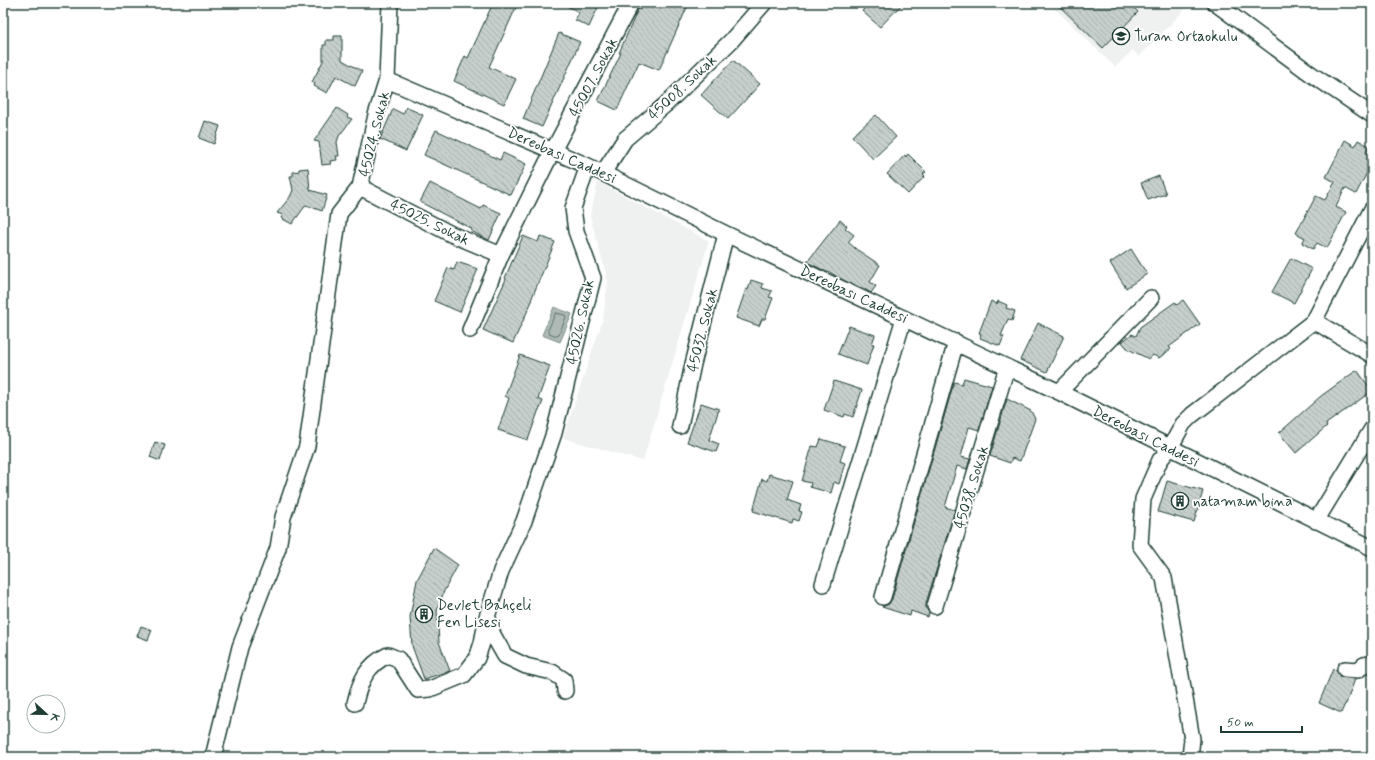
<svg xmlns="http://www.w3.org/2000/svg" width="1375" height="760" font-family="Mynerve,sans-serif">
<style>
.built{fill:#eef1f0}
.water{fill:#afbab7;stroke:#758883}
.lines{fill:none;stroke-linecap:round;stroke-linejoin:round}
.shore{stroke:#596f68;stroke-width:1}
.building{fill:url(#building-back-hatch);stroke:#1f3d34}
.minor-casing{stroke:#1f3d34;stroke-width:18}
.minor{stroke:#fff;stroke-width:15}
.labels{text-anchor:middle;stroke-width:3.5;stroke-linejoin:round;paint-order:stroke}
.poi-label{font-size:15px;fill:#1f3d34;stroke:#fff;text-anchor:start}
.street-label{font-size:15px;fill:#1f3d34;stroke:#fff}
</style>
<defs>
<pattern id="building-back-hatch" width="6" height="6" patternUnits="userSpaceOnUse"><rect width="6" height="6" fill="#c7cfcc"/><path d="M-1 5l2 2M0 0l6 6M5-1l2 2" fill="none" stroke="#aab3b0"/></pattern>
</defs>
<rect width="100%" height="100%" fill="#fff"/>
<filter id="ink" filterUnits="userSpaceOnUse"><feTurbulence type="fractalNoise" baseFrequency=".025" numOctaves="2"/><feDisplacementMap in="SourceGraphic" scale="8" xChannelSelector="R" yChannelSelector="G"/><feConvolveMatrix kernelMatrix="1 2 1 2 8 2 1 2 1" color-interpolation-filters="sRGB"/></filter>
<g filter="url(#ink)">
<path class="built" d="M1049,3H1191L1139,57L1133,50L1115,67Z
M598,182L709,241L643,461L563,438L603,319L608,281L590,216Z"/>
<path class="water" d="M554,307L572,314L560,342L542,335Z"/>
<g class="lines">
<path class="shore" d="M556,313L565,315L566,317L559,335L557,336L549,333L548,331Z"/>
</g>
<path class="building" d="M493,3H518L489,67L516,79L504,104L454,81L465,56L468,58Z
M561,3H600L589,27L575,20L579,12Z
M643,3H689L659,70L639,62L617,110L598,101L621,53H619L638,9L640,10Z
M870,3H903L880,27L862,11Z
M1056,3H1129L1138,12L1103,48Z
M559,33L580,42L542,127L523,119Z
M334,36H342V60L362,71L355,86L336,76L327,93L314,86L315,84L312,82L323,61V45H326V40H334Z
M733,60L760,84L728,119L701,95Z
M406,107L423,115L406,151L380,139L393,109L403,114Z
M337,108L348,115L347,117L352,119L339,136L337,142L339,156H336L337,160L330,161L331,164L322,165L319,142L314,141Z
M876,115L896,137L873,159L852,136Z
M205,121L220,126L214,144L199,138Z
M436,130L500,160L503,153L526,164L511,195L424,155Z
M1345,140L1355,146L1358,140L1369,146L1366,152L1372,155V163L1356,194L1345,188L1336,207L1346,212L1327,248L1317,243L1313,249L1302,243L1305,238L1296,233L1316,196L1325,200L1335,182L1326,177Z
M908,154L926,172L923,174L925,176L908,194L887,174L905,155L906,157Z
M308,168L310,190L327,195L322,211L306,205L292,224L281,218L283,215L277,213L290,197L293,190L290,176H293V172L299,171V169Z
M1159,176L1166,194L1148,200L1141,183Z
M430,183L481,209L483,205L501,213L489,240L471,231L472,229L420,202Z
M840,220L847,226L845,228L854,235L848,242L856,249L880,265L870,282L876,286L871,293L863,288L862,289L839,278L828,271L827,272L807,262Z
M523,236L538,242L540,236L555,242L531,300L532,301L513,343L483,330L506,279L505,278Z
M1131,249L1147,274L1126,288L1110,263Z
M1291,258L1312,269L1294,303L1272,292Z
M457,262L478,269L460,312L434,301L448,268L454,270Z
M751,280L763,284L762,288L772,291L769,297L773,298L765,319H762L759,326L736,318L746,289L748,290Z
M1183,300L1200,324L1169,347L1171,349L1159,358L1153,355L1149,359L1128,349L1122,342L1132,334L1136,336L1140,327L1175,302L1177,305Z
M991,301L997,304L998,301L1007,305L1006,308L1015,311L1012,321L1008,319L1001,336H1004L1000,346L980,338L981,334L979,333Z
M1038,323L1064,336L1047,372L1020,360Z
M849,326L875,335L872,344H874L867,365L838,354Z
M520,355L550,366L538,399L543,401L540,409H539L528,440L498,430L509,398L505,396Z
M1357,370L1372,391L1326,424L1327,426L1296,453L1279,433L1321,396Z
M964,378L992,386L979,430L969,427L961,457L970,459L967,469L957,466L945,507L955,510L926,603V608L929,613L928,617L911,611L910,616L882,607L889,604L892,599L954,382L962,384Z
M834,381L862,390L853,417L845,414L844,417L824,410Z
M1007,399L1031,411L1035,419L1020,461L1012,458L1010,463L990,456Z
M701,403L719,409L709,440L719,444L716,452L687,442Z
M821,439L845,446L840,461L845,463L839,484L834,482L831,493L810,487L811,483L802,481L812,446L818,447Z
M155,442L165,445L160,461L150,457Z
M769,474L793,481L787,500L801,505L799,511L802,512L799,521L793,519L792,523L753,511L762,479L767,481Z
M1167,481L1203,491L1194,522L1158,512Z
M434,548L458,565L444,591L437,611L439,642L450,671L424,679L412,646L410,617L417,580Z
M141,626L152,630L148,640L137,636Z
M1333,669L1336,670L1340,677L1355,679L1346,704H1345L1341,713L1319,703Z"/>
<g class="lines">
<defs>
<path id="minor" d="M1215,3L1311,74L1372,115
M387,80L588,166L726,234L1059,392L1372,548
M603,173L625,139L665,105L731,41L764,3
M360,187L451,234L501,255
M1372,209L1314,321L1372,355
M470,330L501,255L546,164L631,3
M1059,392L1151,298
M680,426L693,364L726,234
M1316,521L1372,429
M823,584L904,318
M883,597L956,342
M935,606L1007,367
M488,618L493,635L505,656L526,666L552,672L564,680L565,691
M1345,669L1358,670L1364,665L1372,663
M355,703C360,681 367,665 388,655L398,659L418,690L430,689L464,675L477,658L482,643L487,617L501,571L524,521L554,433L593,278L576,231L573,208L588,166
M213,757L240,647L278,548L283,517L307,446L339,214L360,187L376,115L387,80L390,3
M1190,757L1192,739L1164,578L1140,545L1143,499L1160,460L1170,448L1183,424L1192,415L1314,321"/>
</defs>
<use href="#minor" class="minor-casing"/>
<use href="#minor" class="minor"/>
</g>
</g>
<defs>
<symbol id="school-ring" viewBox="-11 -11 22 22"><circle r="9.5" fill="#fff" stroke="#1f3d34" stroke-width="1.5"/><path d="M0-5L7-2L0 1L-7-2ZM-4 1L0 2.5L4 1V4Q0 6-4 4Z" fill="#1f3d34"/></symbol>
<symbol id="building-ring" viewBox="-11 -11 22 22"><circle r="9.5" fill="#fff" stroke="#1f3d34" stroke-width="1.5"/><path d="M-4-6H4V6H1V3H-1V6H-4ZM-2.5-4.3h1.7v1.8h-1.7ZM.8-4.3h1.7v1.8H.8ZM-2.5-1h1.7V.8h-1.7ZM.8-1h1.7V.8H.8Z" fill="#1f3d34"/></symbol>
</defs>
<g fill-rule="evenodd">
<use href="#school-ring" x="1111" y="26" width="20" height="20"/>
<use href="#building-ring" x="1170" y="491" width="20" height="20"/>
<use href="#building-ring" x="414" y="604" width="20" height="20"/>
</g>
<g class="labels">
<g class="poi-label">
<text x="1134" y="41">Turan Ortaokulu</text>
<text x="1193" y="506">natamam bina</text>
<text x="437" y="610">Devlet Bahçeli<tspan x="437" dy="17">Fen Lisesi</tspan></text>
</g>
<g class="street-label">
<text transform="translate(593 77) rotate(-62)" y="5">45007. Sokak</text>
<text transform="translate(682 87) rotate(-43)" y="5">45008. Sokak</text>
<text transform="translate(374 134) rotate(-76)" y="5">45024. Sokak</text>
<text transform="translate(562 155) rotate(24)" y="5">Dereobası Caddesi</text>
<text transform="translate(430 222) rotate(26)" y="5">45025. Sokak</text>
<text transform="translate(854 294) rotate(25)" y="5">Dereobası Caddesi</text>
<text transform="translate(580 322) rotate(-78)" y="5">45026. Sokak</text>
<text transform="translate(702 330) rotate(-76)" y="5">45032. Sokak</text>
<text transform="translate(1146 436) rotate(27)" y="5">Dereobası Caddesi</text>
<text transform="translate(971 487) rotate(-73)" y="5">45038. Sokak</text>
</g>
</g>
<rect width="1375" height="760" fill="none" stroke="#fff" stroke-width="16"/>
<rect x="8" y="8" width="1359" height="744" fill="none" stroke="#1f3d34" stroke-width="1.5" filter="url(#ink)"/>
<g transform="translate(46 714) rotate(112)"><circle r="19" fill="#ffffff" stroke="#a5b1ae"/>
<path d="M0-3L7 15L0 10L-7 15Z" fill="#1f3d34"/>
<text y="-6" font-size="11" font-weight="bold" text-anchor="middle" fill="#1f3d34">K</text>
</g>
<path d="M1221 726v6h81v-6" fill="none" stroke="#1f3d34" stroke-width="2"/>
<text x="1227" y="726" font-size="12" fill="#1f3d34" stroke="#ffffff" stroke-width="3" paint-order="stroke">50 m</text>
</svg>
